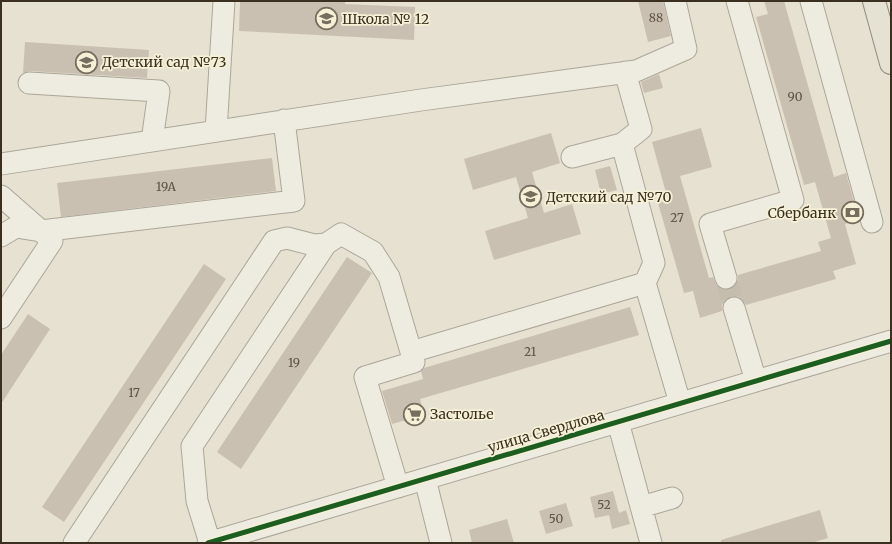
<svg xmlns="http://www.w3.org/2000/svg" width="892" height="544" font-family="Merriweather,serif">
<style>
.building{fill:#c9c0b1}
.lines{fill:none;stroke-linecap:round;stroke-linejoin:round}
.minor-tunnel{stroke:#c4bdad;stroke-width:21;stroke-dasharray:21 10;stroke-linecap:butt}
.minor-casing{stroke:#aba698;stroke-width:23}
.major-casing{stroke:#918b7f;stroke-width:24}
.minor{stroke:#eeebe1;stroke-width:21}
.major{stroke:#e5e1d3;stroke-width:22}
.cycleway-casing{stroke:#f6f0d6;stroke-width:8}
.cycleway{stroke:#1b5e20;stroke-width:5}
.labels{text-anchor:middle;stroke-width:3.5;stroke-linejoin:round;paint-order:stroke}
.number-label{font-size:12px;fill:#5e5344}
.poi-label{font-size:14px;fill:#3b2f20;stroke:#f6f0d6;text-anchor:start}
.street-label{font-size:14px;fill:#3b2f20;stroke:#f6f0d6}
</style>
<rect width="100%" height="100%" fill="#e6e1d0"/>
<path class="building" d="M240,1H345V4L415,7L414,40L239,31Z
M638,1H663L671,36L648,42Z
M764,1H784L834,177L846,173L859,220L845,224L856,264L833,271L836,279L746,305L742,300L737,296L730,297L726,300L722,305V311L700,318L693,291L684,293L658,203L668,200L652,142L701,128L712,167L680,176L709,278L713,277L717,286L723,290H729L734,287L738,281V275L821,251L818,242L831,238L815,182L804,185L756,17L768,14Z
M25,42L149,50L147,78L30,71L23,73Z
M659,74L663,88L644,93L641,82Z
M551,133L560,163L532,172L544,213L572,204L581,234L494,260L485,231L528,218L516,177L473,190L464,159Z
M272,158L276,191L61,217L57,183Z
M610,166L617,190L601,194L595,170Z
M347,257L372,273L241,469L217,452Z
M204,264L226,279L64,522L42,507Z
M630,307L639,335L420,399L424,415L392,424L382,391L423,379L421,371L424,368Z
M28,314L50,329L1,404V355Z
M613,491L619,513L626,510L630,524L612,529L609,515L614,514L595,518L590,497Z
M566,503L573,526L546,534L539,511Z
M820,510L828,538L811,543H721V540Z
M507,519L514,543H472L469,530Z"/>
<g class="lines">
<path class="minor-tunnel" d="M726,278L734,308"/>
<defs>
<path id="minor" d="M811,1L872,222
M625,72L641,129L622,144L654,263L645,283L680,403
M29,83L159,91L152,141
M216,131L224,1
M572,157L622,144
M1,164L421,100L636,71L686,49L675,1
M1,196L41,231L16,227L1,236
M726,278L710,224L793,200L737,1
M734,308L756,381
M1,318L52,241L41,231L294,201L284,120
M411,352L645,283
M618,422L651,543
M425,479L441,543
M641,507L672,498
M74,543L274,241L287,238L314,245L326,244L341,234L373,252L389,277L414,362L365,377L398,487
M208,543L891,341
M210,543L197,501L192,446L326,244"/>
<path id="major" d="M874,1L891,63"/>
</defs>
<use href="#minor" class="minor-casing"/>
<use href="#major" class="major-casing"/>
<use href="#minor" class="minor"/>
<use href="#major" class="major"/>
<defs>
<path id="cycleway" d="M208,543L891,341"/>
</defs>
<use href="#cycleway" class="cycleway-casing"/>
<use href="#cycleway" class="cycleway"/>
</g>
<defs>
<symbol id="school-ring" viewBox="-11 -11 22 22"><circle r="9.5" fill="#f6f0d6" stroke="#776d5e" stroke-width="1.5"/><path d="M0-5L7-2L0 1L-7-2ZM-4 1L0 2.5L4 1V4Q0 6-4 4Z" fill="#776d5e"/></symbol>
<symbol id="bank-ring" viewBox="-11 -11 22 22"><circle r="9.5" fill="#f6f0d6" stroke="#776d5e" stroke-width="1.5"/><path d="M-6-4H6V4H-6ZM0-2.3a2.3 2.3 0 1 0 0 4.6a2.3 2.3 0 1 0 0-4.6Z" fill="#776d5e"/></symbol>
<symbol id="supermarket-ring" viewBox="-11 -11 22 22"><circle r="9.5" fill="#f6f0d6" stroke="#776d5e" stroke-width="1.5"/><path d="M-6-5.5h2.5l.6 2H6L4.5 2H-2.5L-4.4-4H-6ZM-1.5 3.2a1.3 1.3 0 1 0 .1 0ZM3 3.2a1.3 1.3 0 1 0 .1 0Z" fill="#776d5e"/></symbol>
</defs>
<g fill-rule="evenodd">
<use href="#school-ring" x="314" y="6" width="25" height="25"/>
<use href="#school-ring" x="74" y="50" width="25" height="25"/>
<use href="#school-ring" x="518" y="184" width="25" height="25"/>
<use href="#bank-ring" x="840" y="200" width="25" height="25"/>
<use href="#supermarket-ring" x="402" y="402" width="25" height="25"/>
</g>
<g class="labels">
<g class="number-label">
<text x="656" y="22">88</text>
<text x="795" y="101">90</text>
<text x="166" y="191">19А</text>
<text x="677" y="222">27</text>
<text x="530" y="356">21</text>
<text x="294" y="367">19</text>
<text x="134" y="397">17</text>
<text x="604" y="509">52</text>
<text x="556" y="523">50</text>
</g>
<g class="poi-label">
<text x="342" y="24">Школа № 12</text>
<text x="102" y="67">Детский сад №73</text>
<text x="546" y="202">Детский сад №70</text>
<text x="836" y="218" text-anchor="end">Сбербанк</text>
<text x="430" y="419">Застолье</text>
</g>
<g class="street-label">
<text transform="translate(546 431) rotate(-16)" y="5">улица Свердлова</text>
</g>
</g>
<rect width="892" height="544" fill="none" stroke="#3b2f20" stroke-width="4"/>
</svg>
